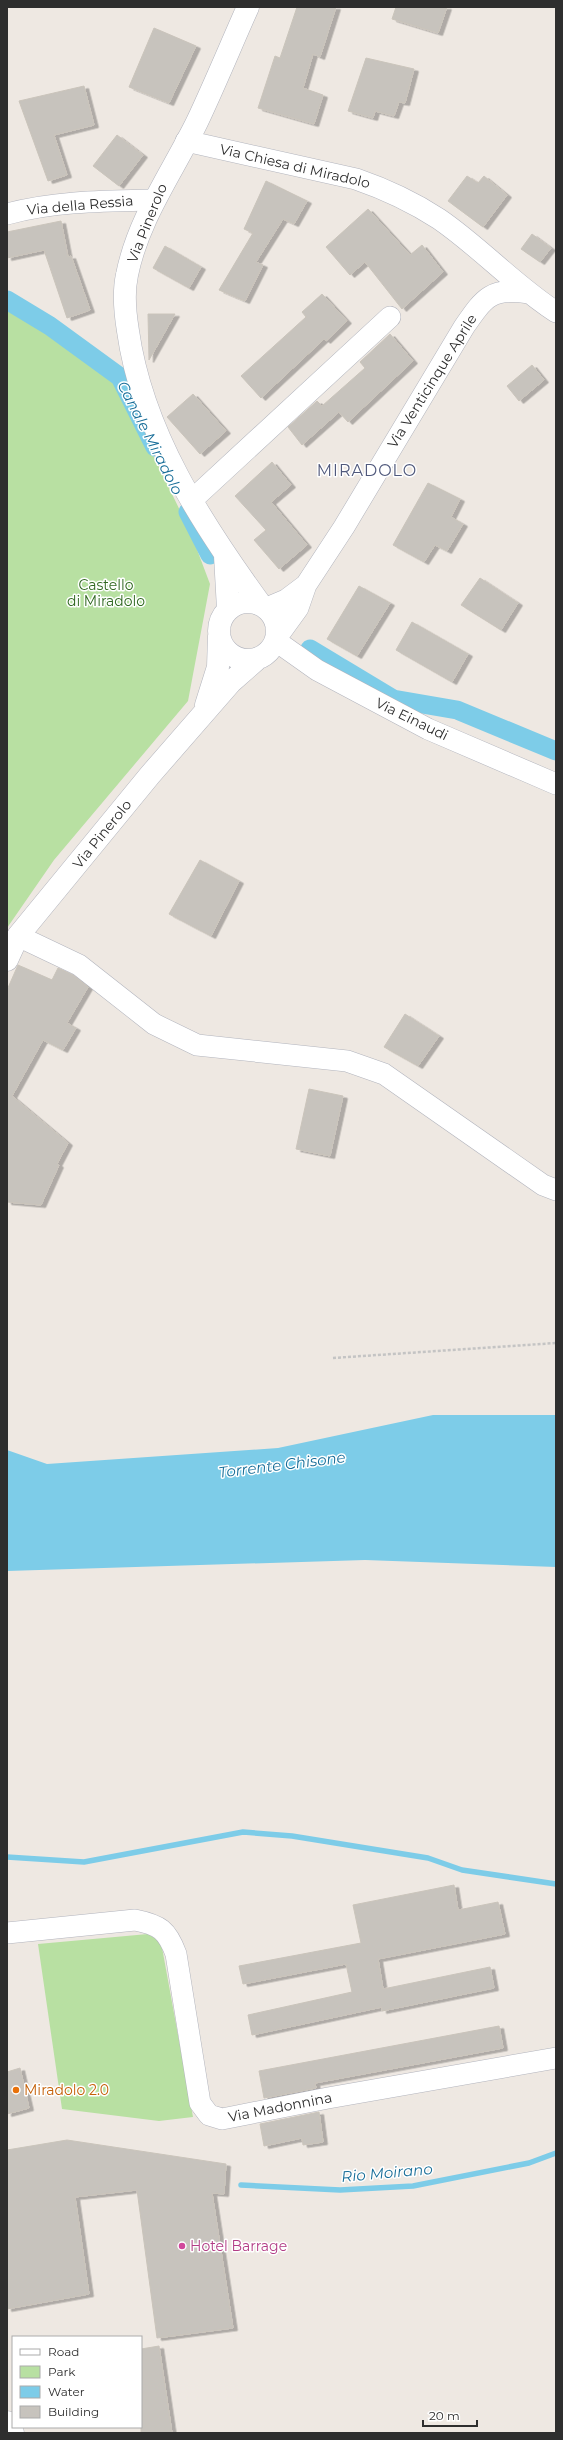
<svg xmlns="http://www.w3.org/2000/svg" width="563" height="2440" font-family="Montserrat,sans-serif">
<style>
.green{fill:#b8e0a2}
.water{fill:#7dcce8}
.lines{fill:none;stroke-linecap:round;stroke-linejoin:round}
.stream{stroke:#7dcce8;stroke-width:5.5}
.canal{stroke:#7dcce8;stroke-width:19}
.building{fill:#c7c3bd;stroke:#cac4bb;filter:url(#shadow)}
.street-casing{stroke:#b2b4bd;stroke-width:22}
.secondary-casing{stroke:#b2b4bd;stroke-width:23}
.path{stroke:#c4c4c4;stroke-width:2.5;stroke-dasharray:3 2;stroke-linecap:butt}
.street{stroke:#fff;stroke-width:21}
.secondary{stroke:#fff;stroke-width:22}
.food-dot{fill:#e8710a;stroke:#fff;stroke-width:1.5}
.hotel-dot{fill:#d1479c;stroke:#fff;stroke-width:1.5}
.labels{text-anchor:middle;stroke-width:3;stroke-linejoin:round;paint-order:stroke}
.street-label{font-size:14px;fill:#2e2e2e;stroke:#fff}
.park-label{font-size:14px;fill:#306820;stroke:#fff}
.food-label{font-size:14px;fill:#c56008;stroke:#fff;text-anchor:start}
.hotel-label{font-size:14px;fill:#b23c85;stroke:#fff;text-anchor:start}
.water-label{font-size:15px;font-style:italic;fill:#176d98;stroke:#fff}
.quarter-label{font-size:16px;letter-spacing:1px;fill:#50597c;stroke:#fff}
</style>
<defs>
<filter id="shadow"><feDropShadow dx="4.5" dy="2.5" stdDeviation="0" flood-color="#0004"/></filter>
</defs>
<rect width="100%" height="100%" fill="#eee8e2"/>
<path class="green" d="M7,306L65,343L117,381L190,531L210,584L188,701L54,860L7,928Z
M148,1934L161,1942L193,2117L159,2121L62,2109L38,1944Z"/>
<path class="water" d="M433,1415H556V1567L365,1560L7,1571V1450L47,1464L278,1448Z"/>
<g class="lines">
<path class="stream" d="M7,1857L84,1862L243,1832L292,1836L428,1858L462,1870L556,1884
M241,2185L340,2190L413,2186L529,2163L556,2153"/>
<path class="canal" d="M7,300L50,326L120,377L155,447
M188,512L210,555
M310,649L393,699L457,710L556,751"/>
</g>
<path class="building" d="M297,7H336L320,57L313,54L303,88L323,95L314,124L258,108L275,56L280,58Z
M396,7H447L438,33L392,19Z
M154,28L196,46L169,103L129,87Z
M366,58L414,69L405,103L399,102L394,116L375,111L373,118L348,111Z
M84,86L94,125L54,135L67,175L48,181L19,101Z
M117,135L143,155L119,186L93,166Z
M467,176L478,183L484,176L507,195L483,227L448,201Z
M266,181L307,201L294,224L283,219L256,262L263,265L245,301L219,290L253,233L244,229Z
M368,209L410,255L422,245L443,272L402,309L365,262L350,275L326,247Z
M61,221L68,257L71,256L90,310L67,318L44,250L7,258V232Z
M532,234L551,248L540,262L521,249Z
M165,246L201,267L189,288L153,268Z
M322,294L347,321L326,341L324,339L261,398L241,376L306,317L302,312Z
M148,314H175L149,360Z
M390,334L413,361L348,422L339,412L302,445L288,427L317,401L322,406L365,368L360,362Z
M532,365L544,380L519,401L507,386Z
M193,394L226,431L200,454L167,417Z
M272,462L291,485L271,502L307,545L279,569L254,540L266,530L235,496Z
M428,483L460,499L451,517L463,524L447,551L435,545L424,562L393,545Z
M480,578L518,603L501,630L461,605Z
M359,586L390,603L357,656L327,639Z
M412,622L468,654L452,682L396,650Z
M200,860L239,881L211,936L169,914Z
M18,965L52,980L58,968L73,975L88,987L67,1023L76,1028L63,1050L43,1040L12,1096L68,1143L57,1164L59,1165L41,1205L7,1202V990Z
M405,1014L439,1036L418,1066L384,1047Z
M309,1089L343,1096L330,1156L296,1149Z
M454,1885L458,1910L498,1902L505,1934L378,1959L383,1989L490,1967L494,1988L382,2011V2007L252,2035L248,2015L352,1992L346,1964L243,1984L239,1966L361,1943L353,1905Z
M499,2026L503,2048L315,2083L316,2088L264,2098L259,2071Z
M20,2068L29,2108L7,2114V2072Z
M319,2112L323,2142L303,2145L302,2138L264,2146L260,2124Z
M67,2140L226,2164L224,2194L212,2193L233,2328L157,2338L137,2190L75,2197L89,2294L7,2309V2150Z
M159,2346L172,2433H141V2349Z"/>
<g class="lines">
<defs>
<path id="street" d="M186,141L356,179C385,189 413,202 439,219C480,247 514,285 556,312
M7,214C55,201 105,201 154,200
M192,500L390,317
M267,608L286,600L306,585
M277,637L298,608L306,585L344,527L464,327C484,298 491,287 528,293
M276,641L317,670L428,729L556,784
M18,936L79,965L154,1024L197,1045L347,1061L384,1074L543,1185L556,1190
M7,1933L135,1920C160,1925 167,1930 176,1954L200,2103L209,2115L222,2119L328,2098L556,2058"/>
<path id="secondary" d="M248,7C231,45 215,84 197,122C172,173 138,219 127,275C123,293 125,313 128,331C142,432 202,524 261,605
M225,556L228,609
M219 631a29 29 0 1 1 58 0a29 29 0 1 1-58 0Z
M206,705L218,667L219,636
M7,960L18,936L150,775L231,682L256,660
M7,2422L13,2433"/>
</defs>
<use href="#street" class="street-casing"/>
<use href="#secondary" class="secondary-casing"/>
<path class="path" d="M333,1358L556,1343"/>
<use href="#street" class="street"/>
<use href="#secondary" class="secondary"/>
</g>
<circle class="food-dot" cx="16" cy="2090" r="4"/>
<circle class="hotel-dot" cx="182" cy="2246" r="4"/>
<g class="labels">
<g class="street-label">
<text transform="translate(295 166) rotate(13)" y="5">Via Chiesa di Miradolo</text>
<text transform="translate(80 205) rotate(-5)" y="5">Via della Ressia</text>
<text transform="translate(147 223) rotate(-68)" y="5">Via Pinerolo</text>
<text transform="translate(432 381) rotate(-58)" y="5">Via Venticinque Aprile</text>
<text transform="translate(412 719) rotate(26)" y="5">Via Einaudi</text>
<text transform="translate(102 834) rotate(-51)" y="5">Via Pinerolo</text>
<text transform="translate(280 2107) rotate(-11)" y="5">Via Madonnina</text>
</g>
<g class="park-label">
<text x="106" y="590">Castello<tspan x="106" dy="16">di Miradolo</tspan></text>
</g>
<g class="food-label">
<text x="24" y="2095">Miradolo 2.0</text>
</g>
<g class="hotel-label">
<text x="190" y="2251">Hotel Barrage</text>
</g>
<g class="water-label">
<text transform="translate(150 438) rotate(63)" y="5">Canale Miradolo</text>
<text transform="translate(282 1465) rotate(-7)" y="5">Torrente Chisone</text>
<text transform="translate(387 2173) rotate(-5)" y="5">Rio Moirano</text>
</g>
<g class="quarter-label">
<text x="367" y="476">MIRADOLO</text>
</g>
</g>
<rect width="563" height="2440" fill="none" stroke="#2e2e2e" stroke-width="16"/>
<rect x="12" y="2336" width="130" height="92" fill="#ffffff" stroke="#ababab"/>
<rect x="20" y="2349" width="20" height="6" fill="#ffffff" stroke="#ababab"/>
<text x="48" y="2356" font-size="12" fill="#2e2e2e">Road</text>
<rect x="20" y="2366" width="20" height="12" fill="#b8e0a2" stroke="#ababab"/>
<text x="48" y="2376" font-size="12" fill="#2e2e2e">Park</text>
<rect x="20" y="2386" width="20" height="12" fill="#7dcce8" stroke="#ababab"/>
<text x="48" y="2396" font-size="12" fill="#2e2e2e">Water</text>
<rect x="20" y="2406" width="20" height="12" fill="#c7c3bd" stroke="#ababab"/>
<text x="48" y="2416" font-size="12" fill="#2e2e2e">Building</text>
<path d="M423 2420v6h54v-6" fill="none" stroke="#2e2e2e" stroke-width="2"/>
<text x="429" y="2420" font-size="12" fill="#2e2e2e" stroke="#ffffff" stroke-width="3" paint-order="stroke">20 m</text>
</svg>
